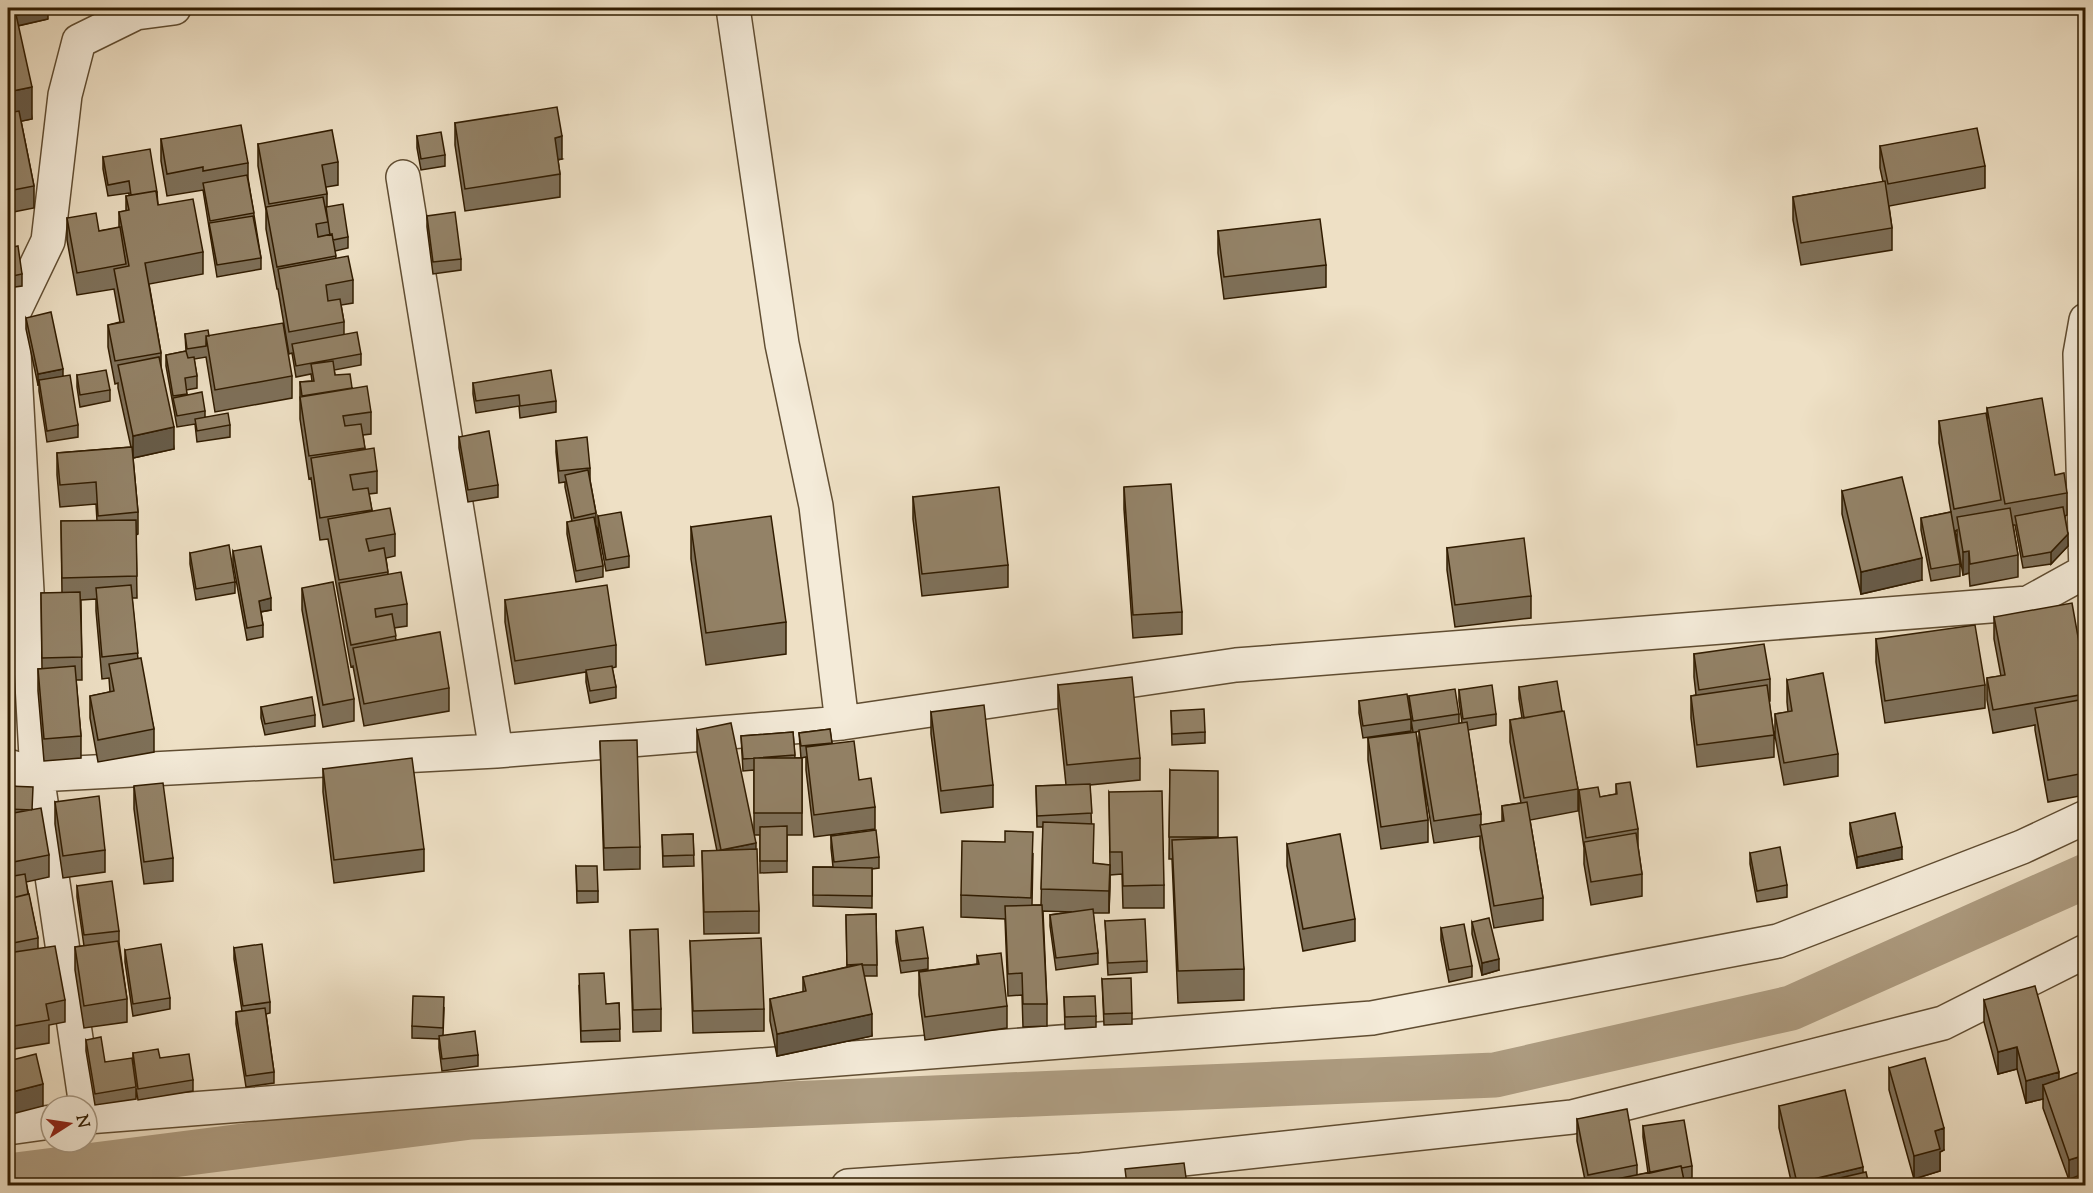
<svg xmlns="http://www.w3.org/2000/svg" width="2093" height="1193" font-family="'Sorts Mill Goudy',serif">
<style>
.lines{fill:none;stroke-linecap:round;stroke-linejoin:round}
.canal{stroke:#ae9d82;stroke-width:45}
.street-casing{stroke:#604d32;stroke-width:36}
.street{stroke:#f4ebd9;stroke-width:33}
.wall{fill:#7e7059;stroke:#311c01;stroke-width:1.5}
.shaded-wall{fill:#675b48;stroke:#311c01;stroke-width:1.5}
.building{fill:#938267;stroke:#311c01;stroke-width:1.5}
</style>
<rect width="100%" height="100%" fill="#eee0c5"/>
<filter id="stains"><feTurbulence type="fractalNoise" baseFrequency=".00333" numOctaves="4"/><feColorMatrix values="0 0 0 0 .2 0 0 0 0 .09 0 0 0 0 .02 0 0 0 .5 -.17"/></filter>
<radialGradient id="worn" r=".72"><stop offset=".6" stop-color="#630" stop-opacity="0"/><stop offset="1" stop-color="#630" stop-opacity=".3"/></radialGradient>
<g class="lines">
<path class="canal" d="M8,1176L471,1117L1495,1075L1791,1008L2086,876"/>
<defs>
<path id="street" d="M733,8L782,344L816,506L842,723
M403,177L496,751
M2086,320L2080,354L2086,574
M8,766L37,775L496,751L842,723L1236,665L2028,603L2086,571
M86,1106L37,775L12,316L48,241L65,95L79,41L136,13L174,8
M87,1117L1372,1018L1778,941L2022,847L2086,817
M8,1128L51,1122
M848,1186L1081,1170L1572,1117L1943,1023L2086,951"/>
</defs>
<use href="#street" class="street-casing"/>
<use href="#street" class="street"/>
</g>
<path class="wall" d="M8,8L48,19L18,26L32,119L21,121L34,186V208L8,213Z
M455,123L562,159L558,160L560,174V197L465,211L455,145Z
M417,136L445,155V166L421,170L417,148Z
M161,139L248,163V178L261,258V269L217,277L203,190L167,196L161,161Z
M258,144L338,162V185L326,187L327,194V207L348,237V248L335,251L336,259L353,280V303L341,305L344,322V334L361,354V365L334,370L335,375L352,388L371,412V434L363,435L365,450L377,471V493L369,494L372,511L395,534V556L386,558L388,574L407,604V626L394,628L396,640L449,688V711L364,726L353,666L351,667L328,539L320,540L311,478L309,479L300,419V382L312,381L311,374L296,377L292,353L289,354L278,289H277L266,229V210L258,166Z
M1880,146L1985,166V188L1889,206L1892,228V250L1801,265L1793,220V197L1883,182L1880,168Z
M103,157L157,192L158,205L203,252V274L149,284L161,353V367L174,449L133,458L138,512V534L136,535L137,598H132L138,659L154,729V752L98,762L90,718V696L110,692L109,678L102,679L96,611V599L81,600L82,680H76L81,736V758L44,761L38,691V669H42L41,593H62L61,521H97L96,504L60,507L57,475V453L131,447L118,388V383L115,384L108,347V325L120,322L114,289L77,295L67,240V218L99,231L119,228V212L126,211V196H129V193L108,196L103,169Z
M427,216L461,259V270L433,274L427,227Z
M1218,231L1326,265V287L1224,299L1218,253Z
M8,248L22,274V286L8,288Z
M26,318L63,376L78,425V437L47,442L39,391V385H38L26,329Z
M185,334L209,336L292,376V398L215,412L206,357L194,359L197,376V388L186,390L187,395L205,411V417L230,425V437L197,442L195,424L177,427L166,366V355L186,351Z
M77,375L110,390V401L80,407L77,387Z
M473,383L556,401V412L520,418L519,406L476,413L473,394Z
M1987,408L2055,475L2067,493V515L2065,516L2068,546L2051,564L2023,568L2015,525H2013L2018,555V577L1970,586L1969,573L1963,575L1957,539V530L1955,531L1960,564V576L1931,581L1921,530V518L1951,512L1939,443V421L1987,420Z
M459,437L498,485V497L468,502L459,448Z
M556,441L590,468V480L596,513V525L603,566V577L576,582L567,534V522L572,521L565,487V482L559,483L556,452Z
M1124,487L1182,612V634L1133,638L1124,509Z
M1842,491L1922,580L1861,594L1842,514Z
M913,497L1008,565V587L922,596L913,519Z
M598,516L629,556V567L606,571L598,528Z
M691,527L786,622V654L706,665L691,559Z
M1447,548L1531,596V618L1455,627L1447,570Z
M233,551L271,610L261,612L263,625V637L247,640L233,563Z
M190,553L235,582V593L196,600L190,564Z
M8,563L10,591V614H8Z
M302,588L354,699V721L323,727L302,610Z
M505,600L616,645V667L612,668L616,687V698L590,703L586,682V672L515,684L505,622Z
M1994,617L2085,676V795L2048,802L2035,730V725L1993,733L1987,700V678L2001,676L1994,639Z
M1876,639L1985,685V708L1885,723L1876,662Z
M1694,654L1770,679V701H1769L1774,735V757L1697,767L1691,718V696L1696,695L1694,677Z
M1787,680L1838,754V776L1784,785L1775,736V714L1788,712L1787,702Z
M1058,685L1140,758V780L1090,785L1093,864L1110,865L1109,792L1164,885V908H1123L1122,874L1110,875L1109,913H1093L1098,953V964L1056,970L1050,926V915L1072,912L1043,911L1047,1004V1026L1023,1027L1022,995L1008,996L1005,919L961,917V895L1033,854L1032,905H1041L1043,827H1037L1036,786L1066,785L1058,707Z
M1519,687L1562,711L1578,789V811L1530,820L1543,898V920L1494,928L1480,848V836L1434,843L1419,752V731L1416,732L1428,820V842L1381,849L1368,760V738L1413,732L1409,707V696L1459,714V723H1462L1459,701V690L1496,714V725L1468,730L1481,814V825L1502,822V806L1521,803L1510,742V720L1522,718L1519,699Z
M1359,701L1411,719V731L1363,738L1359,713Z
M261,707L315,715V726L265,735L261,718Z
M1171,711L1205,732V743L1172,745Z
M931,712L993,785V807L941,813L931,734Z
M830,729L832,744L859,780L875,807V829L814,837L806,770V757L801,758L799,733Z
M697,730L754,833V770L743,771L741,736L793,732L795,758H802V835H787V872L760,873V835H754L759,911V933L704,934L702,851H717L697,752Z
M600,741L640,847V869L604,870Z
M323,769L424,849V871L334,883L323,792Z
M1170,770L1218,838L1244,969V1000L1178,1003L1172,859H1169Z
M1616,784L1638,829V846L1642,874V896L1591,905L1584,864V848L1579,813V790L1600,797L1616,794Z
M8,786L33,810L49,855V877L26,882L38,938V949L65,1000V1022L49,1025V1043L8,1050Z
M134,786L173,858V881L144,884L134,809Z
M55,802L105,850V872L63,878L55,824Z
M1850,823L1902,859L1857,868L1850,834Z
M693,834L694,866L663,867L662,835Z
M831,836L879,857V868L872,869V908L813,906V867H833L831,848Z
M1287,844L1355,919V941L1303,951L1287,866Z
M1750,853L1787,885V897L1757,902L1750,864Z
M576,866L598,891V902L577,903Z
M77,886L119,931V942L127,999V1022L84,1028L75,970V947L84,946L77,897Z
M876,914L877,976H864L872,1036L777,1056L770,1021V999L803,992V977L847,967L846,915Z
M1105,921L1147,961V972L1108,975Z
M1472,922L1499,970L1482,975L1472,934Z
M1441,928L1472,966V977L1449,982L1441,940Z
M630,930L661,1009V1031L633,1032Z
M896,931L928,958V969L901,973L896,942Z
M690,941L764,1009V1031L693,1033Z
M234,948L270,1002V1013L266,1014L274,1072V1083L246,1087L236,1024V1012L242,1011L234,959Z
M125,950L170,998V1009L133,1016L125,962Z
M977,956L1007,1006V1028L925,1040L919,995V972L977,964Z
M2084,959H2085V985L2084,981Z
M1102,979L1132,1013V1024L1104,1025Z
M579,986L606,1004L619,1003L620,1041L581,1042Z
M1064,997L1096,1016V1027L1065,1029Z
M1984,1000L2059,1080L2085,1185H2062V1182L2069,1180L2043,1108V1099L2026,1103L2017,1069L1998,1074L1984,1022Z
M444,1008L443,1036L478,1055V1066L442,1071L439,1048V1039L412,1038V1026Z
M86,1040L105,1062L133,1064V1053L160,1058L193,1080V1091L138,1100L136,1088V1099L95,1105L86,1051Z
M1889,1068L1944,1150L1940,1152V1171L1914,1179L1889,1090Z
M1779,1106L1863,1172L1869,1185H1792L1779,1128Z
M1577,1119L1637,1165V1175L1648,1173L1643,1137V1126L1692,1166V1178L1684,1179L1685,1185H1586L1577,1141Z"/>
<path class="shaded-wall" d="M48,8V19L8,28V17Z
M32,87V119L8,124V92Z
M562,136V159L555,160V138Z
M63,369V380H39V385H38V374Z
M174,427V449L133,458V436Z
M2068,534V546L2051,564V552Z
M1969,551V573L1963,575V552Z
M1922,558V580L1861,594V572Z
M271,598V610L259,612V601Z
M756,843V865L721,850Z
M1902,847V859L1857,868V857Z
M1110,865V887L1109,913V891Z
M1499,959V970L1482,975V963Z
M872,1014V1036L777,1056V1034Z
M2017,1047V1069L1998,1074V1052Z
M2059,1072V1094L2043,1085V1099L2026,1103V1081Z
M43,1084V1106L8,1115V1093Z
M1944,1128V1150L1940,1152V1171L1914,1179V1156L1935,1131Z
M2085,1155V1177L2069,1183V1160Z
M1863,1167V1185H1797V1183Z"/>
<path class="building" d="M8,8H48L16,15L15,10L8,12Z
M15,10L32,87L8,92V12Z
M557,107L562,136L555,138L560,174L465,189L455,123Z
M19,111L34,186L8,191V113Z
M241,125L248,163L203,171V167L167,174L161,139Z
M1977,128L1985,166L1888,184L1880,146Z
M332,130L338,162L322,165L327,194L269,204L258,144Z
M441,132L445,155L421,159L417,136Z
M150,149L157,192H156V191L131,195L129,181L108,185L103,157Z
M247,175L254,213L210,221L203,183Z
M1885,181L1892,228L1801,243L1793,197Z
M156,191L158,205L193,199L203,252L145,263L161,353L115,361L108,325L124,322L114,269L129,266L119,212L129,210L126,196Z
M323,197L328,222L316,224L318,237L332,234L336,256L277,267L266,207Z
M343,204L348,237L333,240L332,234L330,235L326,207Z
M455,212L461,259L433,262L427,216Z
M96,213L99,231L120,227L126,264L77,273L67,218Z
M253,216L261,258L217,265L209,223Z
M1320,219L1326,265L1224,277L1218,231Z
M18,246L22,274L8,277V248Z
M348,256L353,280L326,285L328,301L340,299L344,322L289,332L278,269Z
M51,312L63,369L38,374L26,318Z
M283,323L292,376L215,390L206,336Z
M208,330L209,336H206V346L187,349L185,334Z
M357,332L361,354L296,366L292,344Z
M186,351L188,358L194,357L197,376L185,378L187,394L173,396L166,355Z
M159,357L174,427L133,436L118,365Z
M333,361L335,375L350,374L352,388L302,396L300,382L314,381L311,364Z
M106,370L110,390L80,395L77,375Z
M551,370L556,401L520,406L519,395L476,401L473,383Z
M70,375L78,425L47,431L39,380Z
M367,386L371,412L343,416L345,426L361,424L365,448L309,456L300,397Z
M202,392L205,411L177,416L173,398Z
M2042,398L2055,475L2064,473L2067,493L2005,504L1987,408Z
M228,413L230,425L197,431L195,419Z
M1986,413L2001,500L1954,509L1939,421Z
M489,431L498,485L468,490L459,437Z
M587,437L590,468L559,471L556,441Z
M132,447L138,512L98,516L96,482L60,485L57,453Z
M374,448L377,471L350,475L353,490L368,488L372,510L320,518L311,458Z
M588,470L596,513L574,518L565,475Z
M1902,477L1922,558L1861,572L1842,491Z
M1171,484L1182,612L1133,615L1124,487Z
M999,487L1008,565L922,574L913,497Z
M2063,507L2068,534L2051,552L2023,557L2015,516Z
M390,508L395,534L366,539L369,551L384,548L388,572L339,580L328,519Z
M2010,508L2018,555L1970,564L1969,551L1963,552L1957,517Z
M621,512L629,556L606,560L598,516Z
M1951,512L1960,564L1931,569L1921,518Z
M771,516L786,622L706,633L691,527Z
M594,517L603,566L576,571L567,522Z
M136,520L137,576L62,578L61,521Z
M1524,538L1531,596L1455,605L1447,548Z
M229,545L235,582L196,589L190,553Z
M261,546L271,598L259,601L263,625L247,628L233,551Z
M8,563L10,591L8,592Z
M401,572L407,604L375,609L376,617L392,614L396,636L351,645L339,583Z
M333,582L354,699L323,705L302,588Z
M131,585L138,653L102,657L96,588Z
M607,585L616,645L515,661L505,600Z
M80,592L82,657L42,658L41,593Z
M2072,603L2085,676V694L1993,710L1987,678L2005,675L1994,617Z
M1975,625L1985,685L1885,701L1876,639Z
M440,632L449,688L364,704L353,648Z
M1764,644L1770,679L1699,690L1694,654Z
M141,658L154,729L98,740L90,696L114,691L109,664Z
M75,666L81,736L44,739L38,669Z
M612,666L616,687L590,691L586,670Z
M1823,673L1838,754L1784,763L1775,714L1792,711L1787,680Z
M1132,677L1140,758L1067,765L1058,685Z
M1557,681L1562,711L1524,718L1519,687Z
M1492,685L1496,714L1463,719L1459,690Z
M1767,685L1774,735L1697,745L1691,696Z
M1455,689L1459,714L1413,721L1409,696Z
M1407,694L1411,719L1363,726L1359,701Z
M312,697L315,715L265,724L261,707Z
M2085,699V773L2048,780L2035,708Z
M984,705L993,785L941,791L931,712Z
M1204,709L1205,732L1172,734L1171,711Z
M1564,711L1578,789L1524,798L1510,720Z
M1467,722L1481,814L1434,821L1419,730Z
M731,723L756,843L721,850L697,730Z
M830,729L832,743L801,746L799,733Z
M793,732L795,755L743,759L741,736Z
M1416,732L1428,820L1381,827L1368,738Z
M637,740L640,847L604,848L600,741Z
M854,741L859,780L871,778L875,807L814,815L806,747Z
M412,758L424,849L334,860L323,769Z
M754,758H802V813H754Z
M1170,770L1218,771V837H1169Z
M1630,782L1638,829L1586,838L1579,790L1598,787L1600,797L1617,794L1616,784Z
M163,783L173,858L144,862L134,786Z
M1090,784L1092,813L1037,816L1036,786Z
M8,786L33,787L32,810L8,809Z
M1162,791L1164,885L1123,886L1122,852H1110L1109,792Z
M99,796L105,850L63,856L55,802Z
M1527,802L1543,898L1494,906L1480,825L1504,821L1502,806Z
M41,808L49,855L8,863V814Z
M1895,813L1902,847L1857,857L1850,823Z
M1043,822L1094,824L1093,863L1110,865L1109,891L1041,889Z
M787,826V861H760V827Z
M876,830L879,857L834,862L831,836Z
M1005,831L1033,832L1031,898L961,895L962,841L1005,842Z
M1636,833L1642,874L1591,882L1584,842Z
M693,834L694,855L663,856L662,835Z
M1340,834L1355,919L1303,929L1287,844Z
M1237,837L1244,969L1178,971L1172,840Z
M1780,847L1787,885L1757,891L1750,853Z
M757,849L759,911L704,912L702,851Z
M576,866H597L598,891H577Z
M813,867L872,868V896L813,895Z
M25,874L28,894L8,899V877Z
M112,881L119,931L84,935L77,886Z
M29,894L38,938L8,944V899Z
M1042,905L1047,1004H1023L1022,973L1008,974L1005,906Z
M1093,909L1098,953L1056,958L1050,915Z
M876,914L877,965H862V964L847,965L846,915Z
M1489,918L1499,959L1482,963L1472,922Z
M1145,919L1147,961L1108,963L1105,921Z
M1464,924L1472,966L1449,970L1441,928Z
M923,927L928,958L901,961L896,931Z
M658,929L661,1009L633,1010L630,930Z
M761,938L764,1009L693,1011L690,941Z
M118,941L127,999L84,1006L75,947Z
M161,944L170,998L133,1004L125,950Z
M262,944L270,1002L243,1006L234,948Z
M55,946L65,1000L46,1004L49,1020L8,1027V953Z
M1001,953L1007,1006L925,1017L919,972L979,964L977,956Z
M862,964L872,1014L777,1034L770,999L806,991L803,977Z
M604,973L606,1004L619,1003L620,1029L581,1031L579,974Z
M1131,978L1132,1013L1104,1014L1102,979Z
M2035,986L2059,1072L2026,1081L2017,1047L1998,1052L1984,1000Z
M413,996L444,997L443,1028L412,1026Z
M1095,996L1096,1016L1065,1017L1064,997Z
M265,1008L274,1072L246,1076L236,1012Z
M475,1031L478,1055L442,1059L439,1036Z
M101,1037L105,1062L132,1058L136,1087L95,1094L86,1040Z
M158,1049L160,1058L189,1054L193,1080L138,1089L133,1053Z
M36,1054L43,1084L8,1093V1061Z
M1925,1058L1944,1128L1935,1131L1940,1149L1914,1156L1889,1068Z
M2085,1070V1155L2069,1160L2043,1085Z
M1845,1090L1863,1167L1797,1183L1779,1106Z
M1627,1109L1637,1165L1588,1175L1577,1119Z
M1684,1120L1692,1166L1682,1168L1681,1166L1650,1173L1643,1126Z
M1184,1163L1187,1185H1127L1125,1169Z
M1681,1166L1685,1185H1587Z
M1866,1172L1869,1185H1809Z
M2085,1173V1185H2064L2062,1182Z"/>
<rect width="2093" height="1193" fill="none" stroke="#eee0c5" stroke-width="30"/>
<rect x="9" y="9" width="2075" height="1175" fill="none" stroke="#311c01" stroke-width="3"/>
<rect x="15" y="15" width="2063" height="1163" fill="none" stroke="#311c01" stroke-width="1.5"/>
<g transform="translate(69 1124) rotate(78)"><circle r="28" fill="#f4ebd9" stroke="#a69883" stroke-width="1.5"/>
<path d="M0-4.5L10 22L0 15L-10 22Z" fill="#8f2418"/>
<text y="-9" font-size="16" font-weight="bold" text-anchor="middle" fill="#311c01">N</text>
</g>
<rect width="100%" height="100%" filter="url(#stains)"/>
<rect width="100%" height="100%" fill="url(#worn)"/>
</svg>
